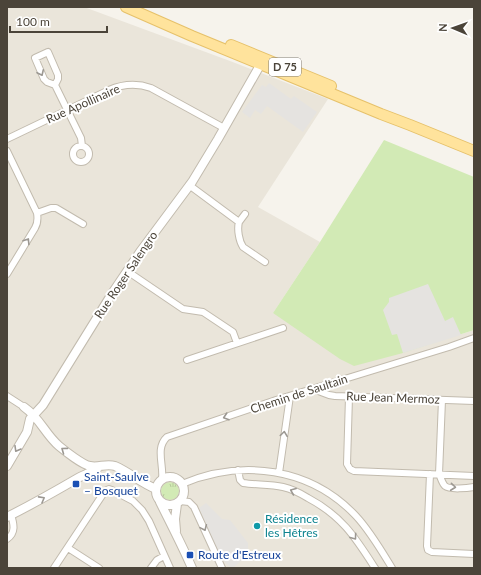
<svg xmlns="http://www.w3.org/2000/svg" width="481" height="575" font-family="Lato,sans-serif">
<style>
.residential{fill:#eae5da}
.grass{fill:url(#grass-tufts)}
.garden{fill:#d2eab5}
.parking{fill:#e5e3e0}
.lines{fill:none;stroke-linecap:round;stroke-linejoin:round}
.minor-casing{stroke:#c2bbae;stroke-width:8}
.tertiary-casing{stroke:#c2bbae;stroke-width:10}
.primary-casing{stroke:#e6c16a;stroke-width:12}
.minor{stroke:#fff;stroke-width:6}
.tertiary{stroke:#fff;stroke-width:8}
.primary{stroke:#ffe39c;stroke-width:10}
.oneway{stroke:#9c9892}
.transit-dot{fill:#1a4fb4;stroke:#fff;stroke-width:1.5}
.culture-dot{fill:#0f9aa8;stroke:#fff;stroke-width:1.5}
.labels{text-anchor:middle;stroke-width:4;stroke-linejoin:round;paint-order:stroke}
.shield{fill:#fff;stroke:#817c74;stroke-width:1}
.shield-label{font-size:11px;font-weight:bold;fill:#4b4439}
.street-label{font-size:12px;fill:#4b4439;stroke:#fff}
.transit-label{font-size:12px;fill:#164399;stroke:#fff;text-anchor:start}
.culture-label{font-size:12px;fill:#0d838f;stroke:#fff;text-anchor:start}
</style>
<defs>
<pattern id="grass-tufts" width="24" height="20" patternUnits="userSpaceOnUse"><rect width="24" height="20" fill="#d2eab5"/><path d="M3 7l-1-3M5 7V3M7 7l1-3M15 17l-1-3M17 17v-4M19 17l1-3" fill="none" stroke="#b6ca9c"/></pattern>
</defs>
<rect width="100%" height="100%" fill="#f6f3ec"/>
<path class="residential" d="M7,7H84L230,61L328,99L258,207L320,242L273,313L403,353L474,330V568H7Z"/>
<path class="grass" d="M161 491a9 9 0 1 1 18 0a9 9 0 1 1-18 0Z"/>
<path class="garden" d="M384,140L474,177V330L403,353L354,366L340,359L273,313L320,242Z"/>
<path class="parking" d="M269,83L291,99L294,96L317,112L303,132L267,106L261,114L255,110L250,118L242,112L262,85L266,87Z
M428,284L445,321L453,317L461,335L403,353L397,334L392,335L383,310L389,302V298Z
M206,503L222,519L230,520L248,543V549L250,553L233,568H231L220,557L199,508Z"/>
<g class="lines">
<defs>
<path id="minor" d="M55,85L58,79V75L48,52L35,58L44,79L47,82L55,85L81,138L82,146
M7,139L109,90C123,84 137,83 151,88L224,128
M73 154a8 8 0 1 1 16 0a8 8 0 1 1-16 0Z
M7,151L37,213C38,219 38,223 35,228L7,274
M189,185L239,222L245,214
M37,213L51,208H56L83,224
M239,222C237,229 239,241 243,247L265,262
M127,271L183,309L203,312L233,332L237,343
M187,360L283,328
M313,389L329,395L335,396L474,401
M7,396L24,407
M349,397L347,464L350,469L354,471L474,476
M442,400L439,474C441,478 442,483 445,486C450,490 468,488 474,487
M238,470L240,480L243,483C256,485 270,484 283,487C292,489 300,493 308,498C342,516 355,537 375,568
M279,473L290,396
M430,474L427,546L428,550L432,552L474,554
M162,479C164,465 155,448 167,437L276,400L449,347L474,338
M182,484C242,459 310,467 356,516C370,531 381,550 392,568
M180,501L189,502L194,507L222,568
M7,539C16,533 14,524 11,515
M68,548L99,568
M54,568L105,491L109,489L112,490L133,501L142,510L149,521L170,568
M151,568L157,560L164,556"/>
<path id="tertiary" d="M24,407C40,418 45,434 59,446C65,451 83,465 90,466C99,468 106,463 115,466C129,472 141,483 156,489
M7,466L27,432L30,419L43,405L113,292L140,252L192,182L218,139L263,60
M156 491a14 14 0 1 1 28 0a14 14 0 1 1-28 0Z
M160,502C171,524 182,545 192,568
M7,517C31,505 54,492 78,478C85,474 93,472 99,467
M176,531L175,519L177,504"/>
<path id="primary" d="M126,7L192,36L260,64L381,114L410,125L474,151
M231,45L331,86"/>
</defs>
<use href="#minor" class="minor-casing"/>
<use href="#tertiary" class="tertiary-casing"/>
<use href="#primary" class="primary-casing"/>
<use href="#minor" class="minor"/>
<use href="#tertiary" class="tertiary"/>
<use href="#primary" class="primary"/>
</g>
<defs><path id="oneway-chevron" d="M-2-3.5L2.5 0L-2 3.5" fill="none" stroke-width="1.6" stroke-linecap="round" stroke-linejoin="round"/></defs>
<g class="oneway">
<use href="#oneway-chevron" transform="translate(41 73) rotate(65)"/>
<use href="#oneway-chevron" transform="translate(27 241) rotate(-58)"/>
<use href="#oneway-chevron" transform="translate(226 417) rotate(162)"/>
<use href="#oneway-chevron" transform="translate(284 434) rotate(-82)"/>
<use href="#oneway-chevron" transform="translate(17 449) rotate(120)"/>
<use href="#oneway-chevron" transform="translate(64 450) rotate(-144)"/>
<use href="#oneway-chevron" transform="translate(453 487) rotate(6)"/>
<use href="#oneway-chevron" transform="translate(293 491) rotate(-158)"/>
<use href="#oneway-chevron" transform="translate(42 499) rotate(-29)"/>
<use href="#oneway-chevron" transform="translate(204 528) rotate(66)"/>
<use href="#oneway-chevron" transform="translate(354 537) rotate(54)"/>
</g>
<g class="transit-dot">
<rect x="72" y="480" width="8" height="8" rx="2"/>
<rect x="186" y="551" width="8" height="8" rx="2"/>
</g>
<circle class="culture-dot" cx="257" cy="526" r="4"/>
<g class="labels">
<rect class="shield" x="269" y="58" width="32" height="18" rx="3"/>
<g class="shield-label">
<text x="285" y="71">D 75</text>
</g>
<g class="street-label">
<text transform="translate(83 104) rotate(-24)" y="4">Rue Apollinaire</text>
<text transform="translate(126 275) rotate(-56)" y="4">Rue Roger Salengro</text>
<text transform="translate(299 394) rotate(-18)" y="4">Chemin de Saultain</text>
<text transform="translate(393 398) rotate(2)" y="4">Rue Jean Mermoz</text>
</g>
<g class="transit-label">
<text x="84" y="481">Saint-Saulve<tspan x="84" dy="14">– Bosquet</tspan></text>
<text x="198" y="559">Route d'Estreux</text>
</g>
<g class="culture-label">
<text x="265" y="523">Résidence<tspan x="265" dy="14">les Hêtres</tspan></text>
</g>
</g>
<rect width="481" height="575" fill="none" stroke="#4b4439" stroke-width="16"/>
<g transform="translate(453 28) rotate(272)" stroke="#ffffff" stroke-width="3" paint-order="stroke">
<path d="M0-3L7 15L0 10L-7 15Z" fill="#4b4439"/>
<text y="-6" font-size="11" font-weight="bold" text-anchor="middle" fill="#4b4439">N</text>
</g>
<path d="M10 26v6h97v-6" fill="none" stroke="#4b4439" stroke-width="2"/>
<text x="16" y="26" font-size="12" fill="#4b4439" stroke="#ffffff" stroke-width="3" paint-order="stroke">100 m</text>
</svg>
